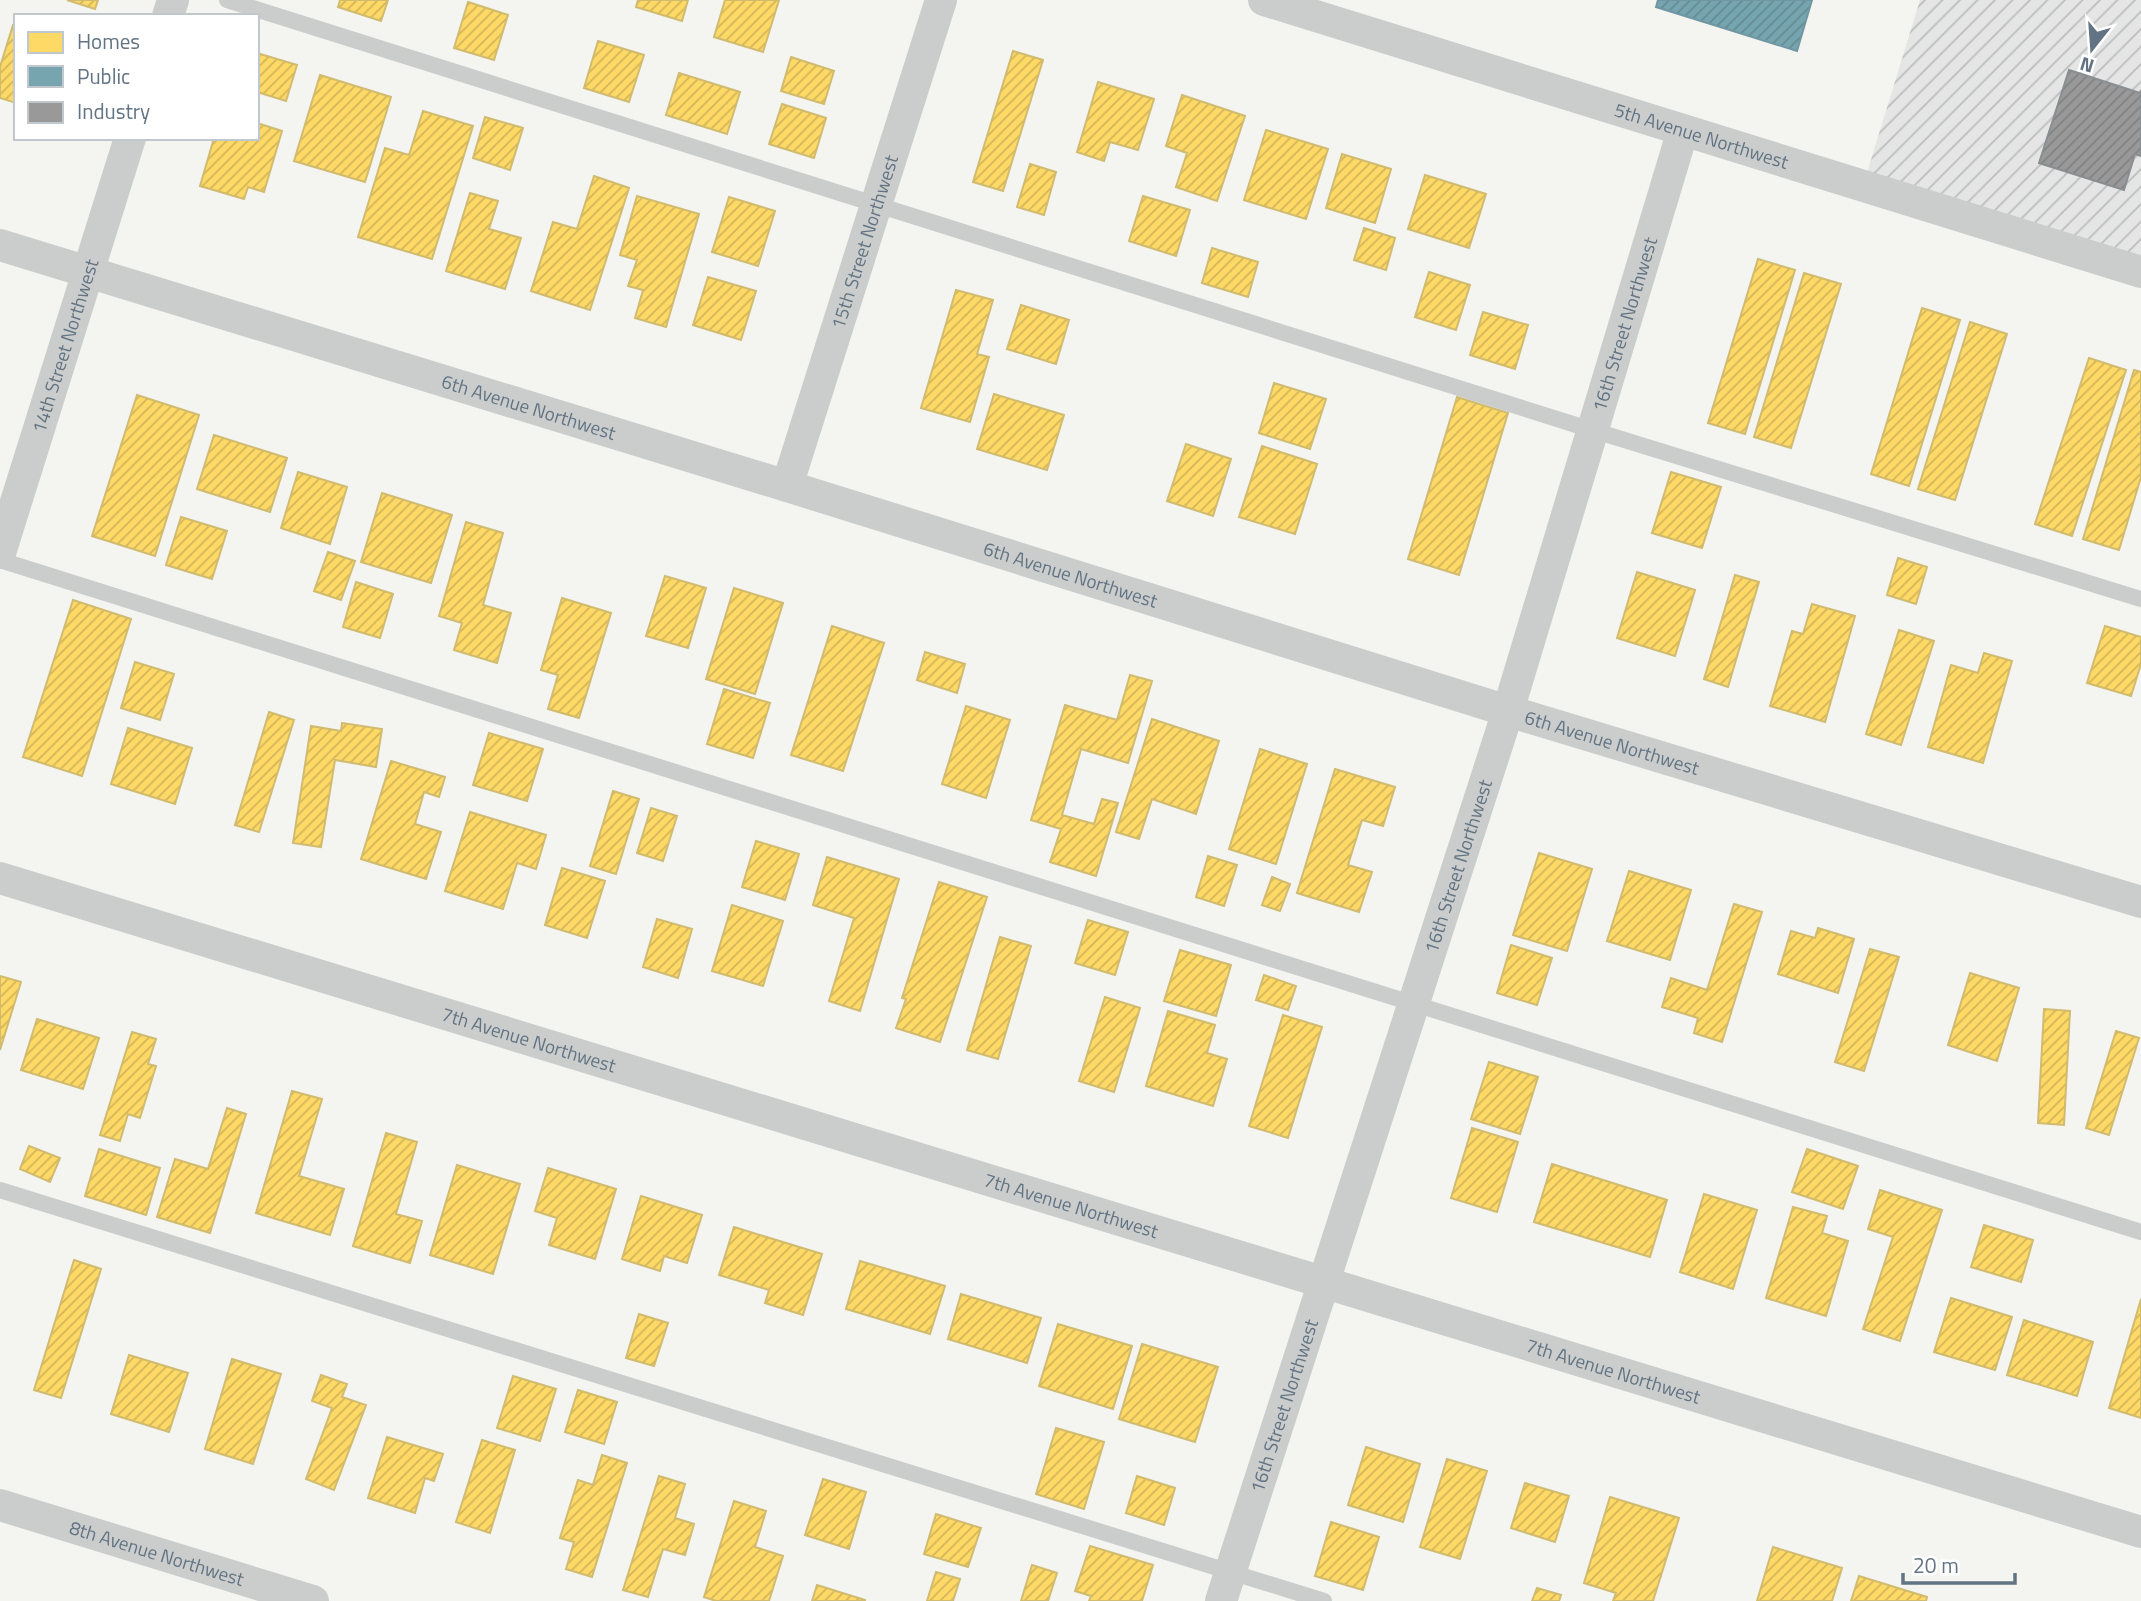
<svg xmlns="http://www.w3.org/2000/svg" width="2141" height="1601" font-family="'Titillium Web',sans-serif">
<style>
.industrial{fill:url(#industrial-furrows)}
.homes{fill:url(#homes-hatch);stroke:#d0bb6f;stroke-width:2}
.public{fill:url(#public-hatch);stroke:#7096a2;stroke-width:2}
.industry{fill:url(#industry-hatch);stroke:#888e92;stroke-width:2}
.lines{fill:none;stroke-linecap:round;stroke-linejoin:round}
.service{stroke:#cbcdcd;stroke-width:16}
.minor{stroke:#cbcdcd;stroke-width:32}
.labels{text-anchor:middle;stroke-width:7;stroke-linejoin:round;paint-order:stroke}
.street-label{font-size:19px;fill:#627483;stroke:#fff}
</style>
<defs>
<pattern id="industrial-furrows" width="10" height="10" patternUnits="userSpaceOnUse" patternTransform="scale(1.75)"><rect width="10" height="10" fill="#e4e5e4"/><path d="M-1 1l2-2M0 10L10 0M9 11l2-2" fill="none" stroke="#bcbebe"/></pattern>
<pattern id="homes-hatch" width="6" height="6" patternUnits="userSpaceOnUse" patternTransform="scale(1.75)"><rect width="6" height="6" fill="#ffd966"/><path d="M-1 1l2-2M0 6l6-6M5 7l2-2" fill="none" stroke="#d2b559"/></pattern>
<pattern id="public-hatch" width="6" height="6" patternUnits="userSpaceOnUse" patternTransform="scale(1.75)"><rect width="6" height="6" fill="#76a5af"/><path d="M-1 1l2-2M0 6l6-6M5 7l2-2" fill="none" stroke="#648b94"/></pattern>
<pattern id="industry-hatch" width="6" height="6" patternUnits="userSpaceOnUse" patternTransform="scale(1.75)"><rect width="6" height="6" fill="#999"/><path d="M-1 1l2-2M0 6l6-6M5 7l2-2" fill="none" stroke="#808182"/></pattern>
</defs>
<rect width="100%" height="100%" fill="#f4f4f1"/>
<path class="industrial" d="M1920,0H2141V272L1863,186Z"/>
<path class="homes" d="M67,0H98L95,9Z
M340,0H388L381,21L338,7Z
M638,0H688L682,21L636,7Z
M725,0H779L763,52L714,37Z
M468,2L508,15L494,60L454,48Z
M13,25L16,26V103L0,98V67Z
M598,41L644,55L629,102L584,88Z
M1013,51L1043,60L1003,191L973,182Z
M257,53L297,65L286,101L257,92Z
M791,57L834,71L824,104L781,91Z
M679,73L740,92L727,134L666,115Z
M320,75L391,97L365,182L294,161Z
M1098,82L1154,99L1138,150L1110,142L1104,161L1077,152Z
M1182,95L1245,116L1217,201L1176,187L1187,153L1166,146Z
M782,104L826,118L814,158L769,144Z
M423,111L473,126L432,259L358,237L385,148L409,155Z
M485,117L523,128L510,170L473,158Z
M257,123L282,131L264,192L248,187L244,199L200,186L214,138H257Z
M1266,130L1328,149L1306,219L1244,200Z
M1342,154L1391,169L1375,223L1326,208Z
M1030,164L1056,172L1044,215L1017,207Z
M1425,175L1486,194L1469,248L1408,229Z
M594,176L629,188L590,310L531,291L553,222L577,229Z
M470,193L498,201L489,229L521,238L505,289L446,271Z
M637,196L699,214L666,327L635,318L643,290L628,286L637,260L620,255Z
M1143,196L1190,210L1176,256L1129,241Z
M729,197L775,211L758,266L712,252Z
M1364,228L1395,238L1386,270L1354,260Z
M1212,248L1258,262L1248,297L1202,283Z
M1758,259L1795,270L1745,434L1708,423Z
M1429,272L1470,285L1456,330L1415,317Z
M1804,273L1841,284L1791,448L1754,437Z
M708,277L756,291L741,340L693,325Z
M956,290L993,300L977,354L989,357L970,422L921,408Z
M1021,305L1069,320L1056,364L1007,349Z
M1922,308L1960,320L1909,486L1871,474Z
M1483,312L1528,325L1515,369L1470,355Z
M1970,322L2007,334L1955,500L1918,489Z
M2089,358L2126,370L2072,536L2035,524Z
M2134,370L2141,372V477L2119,550L2083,539Z
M1274,383L1326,399L1310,449L1259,433Z
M994,394L1064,415L1047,470L977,449Z
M137,395L199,415L155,556L92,536Z
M1457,397L1508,413L1459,575L1408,559Z
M214,435L287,458L270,512L197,489Z
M1186,444L1231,459L1213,516L1167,501Z
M1262,446L1317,464L1295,534L1239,517Z
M298,472L347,487L330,544L281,528Z
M1671,472L1721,487L1702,548L1652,533Z
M382,493L452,515L431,583L361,562Z
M181,517L227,531L212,579L166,565Z
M466,522L503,533L483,605L511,613L497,663L454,650L462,623L439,616Z
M328,552L355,561L341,600L314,591Z
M1898,558L1927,567L1916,604L1887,595Z
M1637,572L1695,590L1675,656L1617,638Z
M1735,575L1759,582L1728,687L1704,679Z
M665,576L706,588L688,648L646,636Z
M356,582L393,594L380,638L343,627Z
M734,588L783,603L755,694L706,679Z
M562,598L611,613L579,718L548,709L558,675L541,670Z
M73,600L131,619L82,776L23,757Z
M1812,604L1855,616L1825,722L1770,706L1792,631L1803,634Z
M832,626L884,643L843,771L791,755Z
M2105,626L2141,637V664L2131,696L2087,683Z
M1899,630L1934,641L1901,745L1866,734Z
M925,652L965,664L957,693L917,680Z
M1984,653L2012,661L1983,763L1928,747L1951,665L1978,673Z
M135,662L174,674L160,720L121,708Z
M1130,675L1152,681L1128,763L1081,749L1062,815L1094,824L1102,799L1118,803L1096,876L1050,862L1061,829L1031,820L1065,705L1117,720Z
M724,689L770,703L753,758L707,744Z
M966,706L1010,720L986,798L942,784Z
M269,712L294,720L259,832L235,825Z
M1152,719L1219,741L1196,814L1152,799L1139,839L1116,832Z
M342,723L382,729L376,767L335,760L321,847L293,843L311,726L341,731Z
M128,728L192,748L175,804L111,784Z
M489,733L543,749L527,801L473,785Z
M1260,749L1307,764L1276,864L1229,849Z
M391,761L445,777L439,797L424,792L415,824L441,832L426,879L361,859Z
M1335,769L1395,787L1383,826L1362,820L1348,865L1372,872L1359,912L1297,893Z
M613,791L639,799L616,874L590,866Z
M651,808L677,816L663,861L637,853Z
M470,812L546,835L536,869L517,863L503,909L445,891Z
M756,841L799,854L785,900L742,887Z
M1539,853L1592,869L1567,951L1513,935Z
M1208,856L1237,865L1224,906L1196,897Z
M827,857L899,879L860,1011L829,1001L854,918L813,905Z
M562,868L605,881L587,938L545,925Z
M1629,871L1691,890L1670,960L1607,941Z
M1272,877L1290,884L1280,911L1262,905Z
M939,882L987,897L940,1042L896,1028L906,999L902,998Z
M1734,904L1762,912L1722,1042L1694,1033L1698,1018L1662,1007L1671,978L1707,990Z
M732,905L783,921L763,986L712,971Z
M657,919L692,929L678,978L643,967Z
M1088,920L1128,932L1115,975L1075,963Z
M1818,928L1854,939L1838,993L1778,974L1791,931L1815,938Z
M1000,937L1031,946L998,1059L967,1050Z
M1511,945L1552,958L1537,1005L1497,993Z
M1870,949L1899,957L1864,1071L1835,1062Z
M1180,950L1231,965L1216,1016L1164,1001Z
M1970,973L2019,988L1997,1061L1948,1045Z
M1264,975L1296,986L1288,1010L1256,1000Z
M0,976L21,982L0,1050Z
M1105,997L1140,1008L1114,1092L1079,1081Z
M2044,1009L2070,1011L2064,1125L2038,1123Z
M1168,1011L1215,1025L1207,1053L1227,1059L1213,1106L1146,1086Z
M1283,1015L1322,1027L1288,1138L1249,1126Z
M37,1019L99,1038L83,1089L21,1070Z
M2116,1031L2139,1038L2109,1135L2086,1128Z
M132,1032L156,1039L148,1064L156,1066L140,1118L128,1114L120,1141L100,1135Z
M1489,1062L1538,1077L1520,1134L1471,1119Z
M292,1091L322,1099L299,1176L344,1189L330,1235L256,1213Z
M227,1108L246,1114L210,1233L157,1217L175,1159L208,1169Z
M1472,1128L1518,1142L1497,1212L1451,1198Z
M386,1133L417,1142L396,1214L422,1221L410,1263L353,1246Z
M29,1146L60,1158L50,1182L20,1169Z
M99,1149L160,1168L146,1215L85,1196Z
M1807,1149L1858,1166L1843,1209L1792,1192Z
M1552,1164L1667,1200L1650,1257L1534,1222Z
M457,1165L520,1184L493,1274L430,1255Z
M548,1168L616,1189L595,1259L549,1245L557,1218L535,1211Z
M1880,1190L1942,1210L1900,1341L1863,1329L1893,1237L1868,1229Z
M1704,1194L1757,1210L1733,1289L1680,1272Z
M641,1196L702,1215L687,1263L664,1256L660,1271L622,1259Z
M1793,1207L1827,1216L1822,1233L1848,1241L1826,1316L1766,1298Z
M1984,1225L2033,1240L2021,1282L1971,1267Z
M734,1227L822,1254L803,1315L765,1303L769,1290L719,1275Z
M74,1260L101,1269L61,1398L34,1390Z
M860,1261L945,1286L930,1334L846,1309Z
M961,1294L1041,1318L1027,1363L948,1339Z
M1951,1298L2012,1317L1995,1370L1934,1352Z
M2141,1299V1418L2109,1408Z
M639,1314L668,1323L654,1366L626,1358Z
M2024,1320L2093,1342L2077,1396L2007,1375Z
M1058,1324L1132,1346L1113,1409L1039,1386Z
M1142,1344L1218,1367L1195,1442L1119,1419Z
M129,1355L188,1373L169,1432L111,1414Z
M232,1359L281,1374L253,1464L205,1449Z
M321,1375L347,1384L342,1397L366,1405L334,1490L306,1479L332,1408L312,1401Z
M513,1376L556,1389L540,1441L497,1428Z
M578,1390L617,1402L604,1444L565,1432Z
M1056,1428L1104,1442L1084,1509L1036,1494Z
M387,1437L443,1454L434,1481L425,1478L415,1513L368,1498Z
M482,1440L515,1450L490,1533L456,1522Z
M1366,1447L1420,1464L1403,1522L1348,1505Z
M602,1455L627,1463L592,1577L566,1569L574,1542L560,1538L578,1480L593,1485Z
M1447,1459L1487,1471L1460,1559L1420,1547Z
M659,1476L685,1484L675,1518L694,1524L685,1555L663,1549L648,1597L623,1590Z
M1137,1476L1175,1488L1164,1525L1126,1513Z
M823,1479L866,1492L849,1549L805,1535Z
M1525,1483L1569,1496L1555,1542L1511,1528Z
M1610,1497L1679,1518L1653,1601H1613L1616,1593L1584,1583Z
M734,1501L766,1511L755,1547L783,1556L769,1601H716L704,1597Z
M936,1514L981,1528L968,1567L924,1554Z
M1331,1522L1379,1537L1363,1590L1315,1576Z
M1090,1546L1153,1565L1142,1601H1089L1091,1596L1075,1591Z
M1773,1547L1842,1568L1832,1601H1757Z
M1032,1565L1057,1573L1048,1601H1021Z
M936,1572L960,1579L953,1601H927Z
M1859,1576L1927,1597L1926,1601H1851Z
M817,1585L865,1600V1601H812Z
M1537,1588L1561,1595L1559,1601H1532Z"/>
<path class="public" d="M1658,0H1812L1797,51L1656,7Z"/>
<path class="industry" d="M2069,70L2140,93L2141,90V156L2135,154L2124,190L2039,163Z"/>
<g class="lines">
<path class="service" d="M227,0L1592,430L2141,599
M0,560L2141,1232
M0,1190L1324,1601"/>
<g class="minor">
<path id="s1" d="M1264,0L2141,272"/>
<path d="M168,16L173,0"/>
<path id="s2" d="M0,245L787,486L1508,711L2141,902"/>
<path id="s3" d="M787,486L941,0"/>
<path id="s4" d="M0,553L130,138"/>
<path id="s5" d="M0,878L2141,1532"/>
<path id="s6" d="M0,1505L313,1601"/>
<path id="s7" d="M1221,1601L1508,711L1683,130"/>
</g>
</g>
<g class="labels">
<g class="street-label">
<text dy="7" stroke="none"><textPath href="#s1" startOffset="458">5th Avenue Northwest</textPath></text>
<text dy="7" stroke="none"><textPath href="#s3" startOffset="256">15th Street Northwest</textPath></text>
<text dy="7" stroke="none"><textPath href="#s7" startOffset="1339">16th Street Northwest</textPath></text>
<text dy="7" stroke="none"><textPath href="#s4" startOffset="217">14th Street Northwest</textPath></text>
<text dy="7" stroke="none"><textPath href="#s2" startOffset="553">6th Avenue Northwest</textPath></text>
<text dy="7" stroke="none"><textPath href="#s2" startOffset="1120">6th Avenue Northwest</textPath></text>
<text dy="7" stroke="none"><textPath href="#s2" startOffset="1687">6th Avenue Northwest</textPath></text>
<text dy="7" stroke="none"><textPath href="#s7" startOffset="772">16th Street Northwest</textPath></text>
<text dy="7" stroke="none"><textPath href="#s5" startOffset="553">7th Avenue Northwest</textPath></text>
<text dy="7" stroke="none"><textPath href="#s5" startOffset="1120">7th Avenue Northwest</textPath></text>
<text dy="7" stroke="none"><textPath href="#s5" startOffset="1687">7th Avenue Northwest</textPath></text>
<text dy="7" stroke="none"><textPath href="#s7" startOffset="205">16th Street Northwest</textPath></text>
<text dy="7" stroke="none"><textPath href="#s6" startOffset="164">8th Avenue Northwest</textPath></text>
</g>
</g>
<rect x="14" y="14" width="245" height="126" fill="#ffffff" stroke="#c0c7cd" stroke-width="2"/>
<rect x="28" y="32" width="35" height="21" fill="#ffd966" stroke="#c0c7cd" stroke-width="2"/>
<text x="77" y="49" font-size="21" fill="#627483">Homes</text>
<rect x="28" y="66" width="35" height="21" fill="#76a5af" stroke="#c0c7cd" stroke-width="2"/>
<text x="77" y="84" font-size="21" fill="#627483">Public</text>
<rect x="28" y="102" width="35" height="21" fill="#999999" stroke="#c0c7cd" stroke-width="2"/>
<text x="77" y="119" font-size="21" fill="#627483">Industry</text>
<g transform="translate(2092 49) rotate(197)" stroke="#ffffff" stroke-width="5" paint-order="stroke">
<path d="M0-5L12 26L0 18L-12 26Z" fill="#627483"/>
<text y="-10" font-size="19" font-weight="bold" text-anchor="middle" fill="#627483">N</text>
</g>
<path d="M1903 1573v10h112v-10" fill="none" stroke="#627483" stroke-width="3.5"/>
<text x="1913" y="1573" font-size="21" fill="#627483" stroke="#ffffff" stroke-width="5" paint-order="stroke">20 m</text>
</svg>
